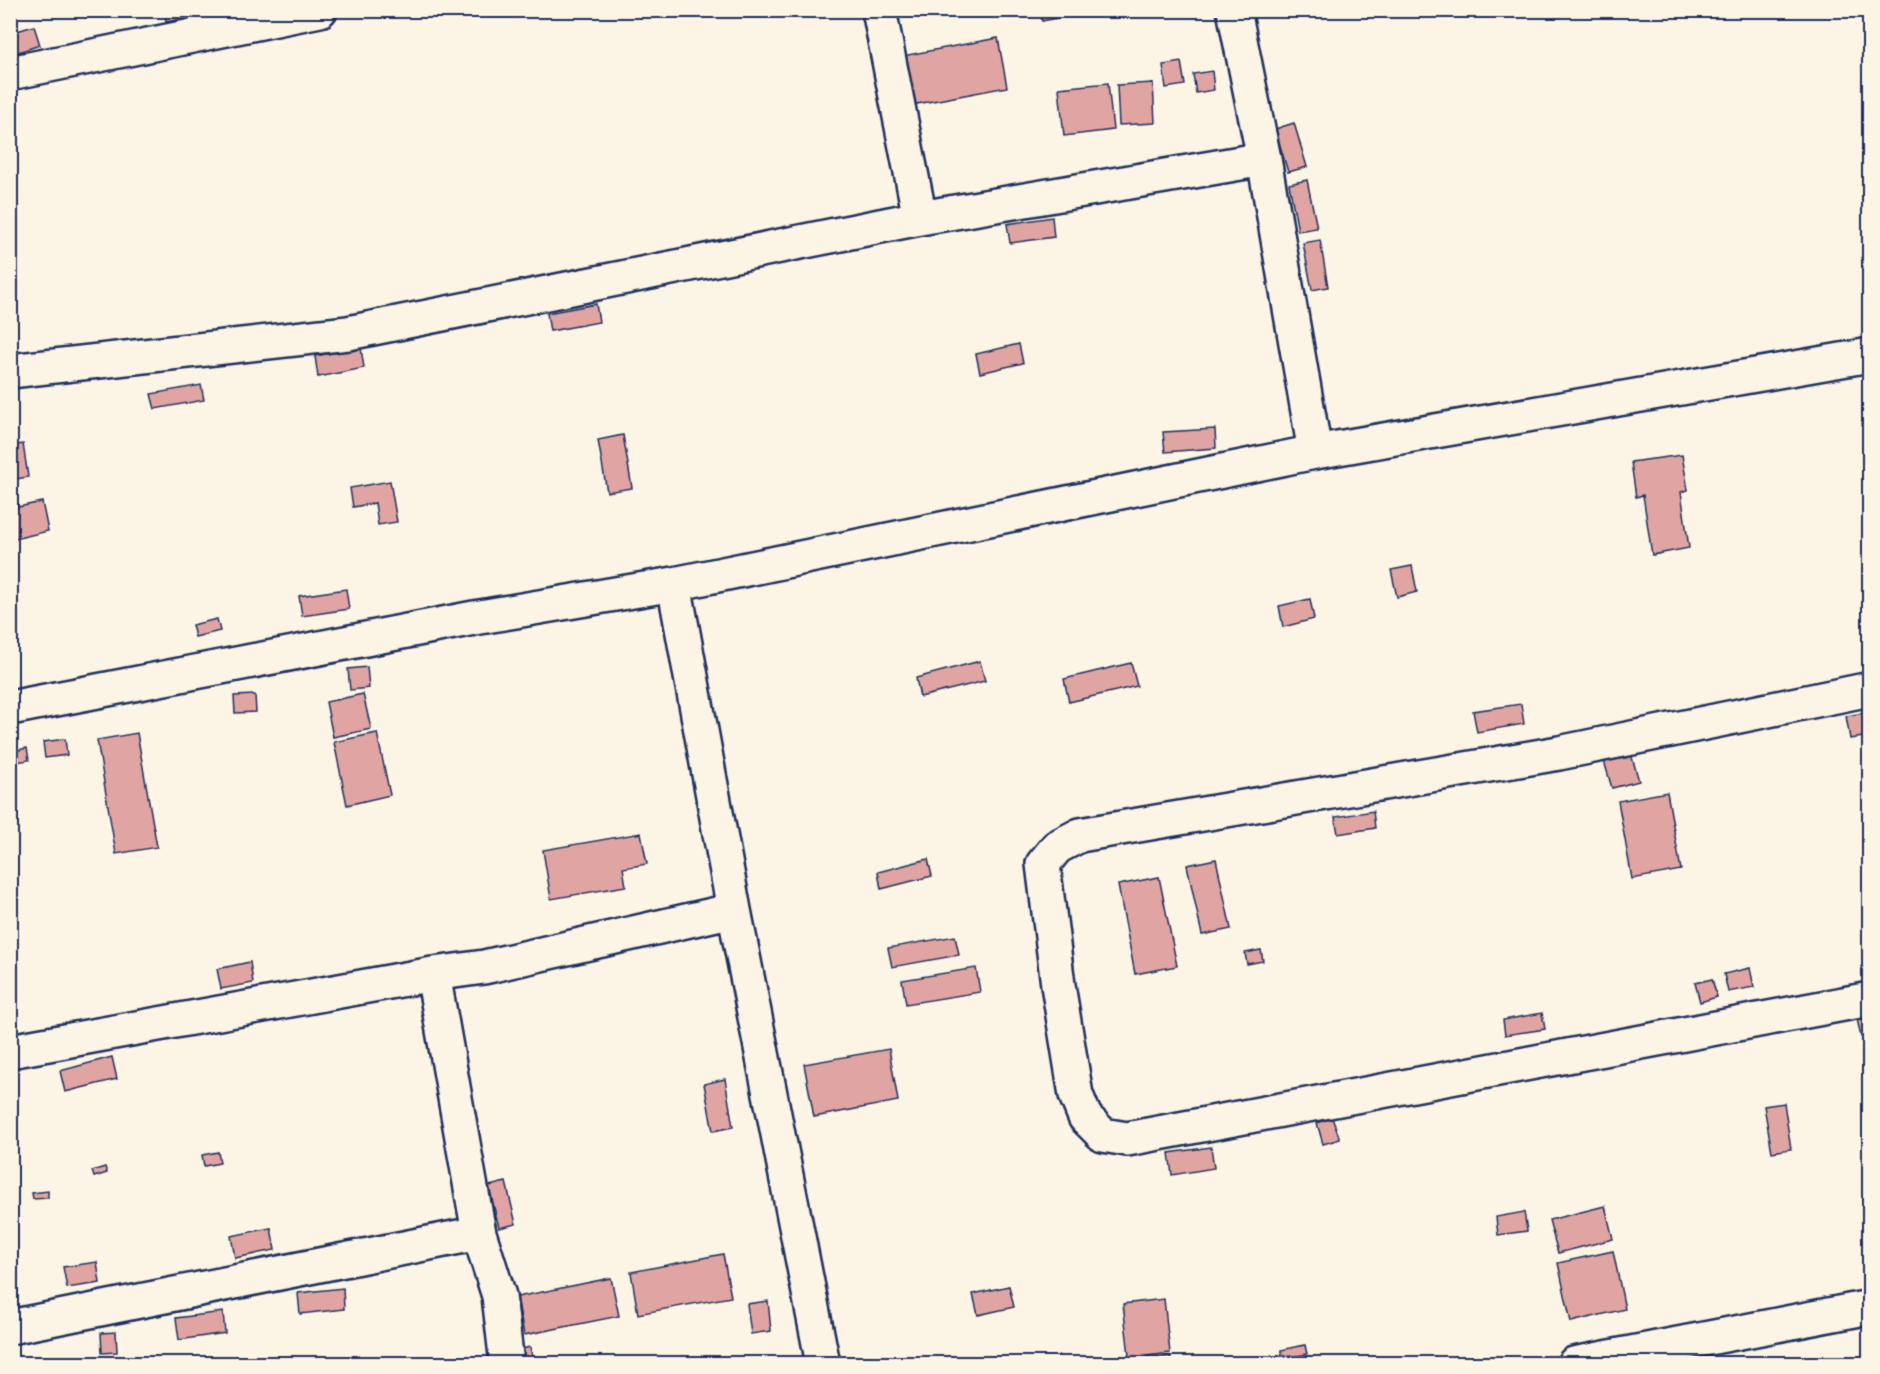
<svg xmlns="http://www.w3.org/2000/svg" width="1880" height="1374" font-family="Itim,sans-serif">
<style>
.building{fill:#e0a5a2;stroke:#1b2f5e;stroke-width:1.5}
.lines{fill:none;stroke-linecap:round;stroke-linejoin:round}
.street-casing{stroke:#1b2f5e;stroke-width:38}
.street{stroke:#fcf5e5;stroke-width:33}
</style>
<rect width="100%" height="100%" fill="#fcf5e5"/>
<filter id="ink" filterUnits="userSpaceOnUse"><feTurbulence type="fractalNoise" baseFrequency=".0167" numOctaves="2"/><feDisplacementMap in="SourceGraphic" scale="12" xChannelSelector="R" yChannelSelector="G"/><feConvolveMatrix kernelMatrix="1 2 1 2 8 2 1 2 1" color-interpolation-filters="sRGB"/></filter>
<g filter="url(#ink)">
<path class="building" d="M165,10H215V13L166,22Z
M1040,10H1082V13L1042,21Z
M34,26L40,45L12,54L10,33Z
M998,38L1007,87L906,106L897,57Z
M1181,62L1185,85L1166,88L1163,65Z
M1212,71L1214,90L1196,93L1193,74Z
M1108,83L1113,130L1064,136L1059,88Z
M1153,83L1155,123L1119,125L1117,85Z
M1294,123L1307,167L1288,172L1275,129Z
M1307,180L1317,228L1298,231L1289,184Z
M1052,217L1054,237L1010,243L1007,224Z
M1320,240L1328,287L1312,290L1303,243Z
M596,304L599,322L550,331L547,313Z
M1019,344L1023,363L980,373L976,354Z
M361,348L364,368L318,377L315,356Z
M201,385L204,400L155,409L151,394Z
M1215,429L1216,448L1165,452L1163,432Z
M623,435L632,488L607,492L598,440Z
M23,444L28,477L10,480V446Z
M1682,455L1688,490L1681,492L1689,548L1652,555L1643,495L1636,497L1631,462Z
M390,481L397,522L378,525L375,503L353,507L350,488Z
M14,487L18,507L42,502L48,531L10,540V488Z
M1412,566L1417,592L1397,597L1391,570Z
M346,589L349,609L302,616L299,596Z
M1310,599L1314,619L1283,627L1279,606Z
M217,619L220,631L195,637L192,625Z
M980,661L985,681L920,697L916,678Z
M1131,663L1137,686L1069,702L1064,679Z
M367,667L369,688L350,690L348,669Z
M363,694L371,729L333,737L326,702Z
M255,695L256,712L235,713L234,696Z
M1521,704L1524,724L1477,732L1473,711Z
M1870,712V736L1850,739L1846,716Z
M137,733L157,847L116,854L97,740Z
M377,733L390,795L347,805L334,742Z
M65,739L67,755L45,758L43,742Z
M27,748L29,760L11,763L10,752Z
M1631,754L1639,781L1612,788L1604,761Z
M1667,792L1681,870L1632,879L1618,801Z
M1373,811L1375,828L1338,834L1335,817Z
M641,833L647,864L623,868L626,886L551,899L543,850Z
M928,859L932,876L881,889L878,872Z
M1216,859L1231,929L1202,935L1187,865Z
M1159,877L1177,966L1135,974L1118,885Z
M955,936L959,955L892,967L888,948Z
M1261,950L1263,961L1247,964L1245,953Z
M250,962L253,983L221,989L217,969Z
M976,968L980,992L906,1004L902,980Z
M1750,968L1754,987L1728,992L1724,974Z
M1712,979L1717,997L1700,1002L1695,983Z
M1542,1013L1545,1029L1505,1035L1503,1020Z
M1870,1016V1036L1861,1037L1857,1019Z
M889,1049L898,1101L814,1117L804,1064Z
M112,1057L117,1079L65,1092L60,1071Z
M725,1079L733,1127L713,1131L704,1084Z
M1784,1103L1791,1149L1772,1152L1764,1106Z
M1332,1118L1340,1139L1323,1144L1317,1123Z
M1211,1147L1214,1168L1172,1175L1169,1153Z
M218,1152L220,1163L204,1166L202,1155Z
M105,1167L107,1173L94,1177L92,1171Z
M506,1182L516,1224L499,1228L489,1186Z
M48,1191V1198L33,1199L32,1193Z
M1605,1206L1613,1239L1558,1253L1549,1220Z
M1524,1212L1527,1231L1498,1235L1496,1217Z
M271,1228L275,1250L235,1258L231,1236Z
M1613,1251L1625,1309L1571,1322L1558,1263Z
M723,1254L731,1297L638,1314L631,1272Z
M97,1262L100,1283L67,1288L63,1267Z
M611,1278L619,1316L524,1335L517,1297Z
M1009,1286L1014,1307L978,1315L973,1294Z
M343,1288L344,1309L300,1314L298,1293Z
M1164,1299L1170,1353L1148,1356L1149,1364H1130L1123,1304Z
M768,1301L771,1331L751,1334L747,1304Z
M223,1312L225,1333L179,1340L176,1318Z
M116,1332L117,1352L102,1353L101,1333Z
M1305,1345L1307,1354L1283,1359L1281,1350Z
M530,1347L534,1364H512L510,1352Z
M1170,1356L1172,1364H1149V1359Z
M1720,1359L1721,1364H1705L1704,1361Z"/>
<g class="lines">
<defs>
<path id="street" d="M879,10L920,218
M1234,10L1264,159L1315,452
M10,73L320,10
M10,371L348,333L920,218L1264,159
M674,584L734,910L823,1364
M1870,689L1559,753L1080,835L1057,847L1043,864L1058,985L1076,1095L1085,1117L1103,1135L1127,1139L1870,999
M10,708L474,618L674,584L1315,452L1870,355
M433,974L479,1233L499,1296L507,1364
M10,1051L433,974L484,967L734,910
M10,1327L479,1233
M1574,1364L1870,1307"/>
</defs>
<use href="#street" class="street-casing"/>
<use href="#street" class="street"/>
</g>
</g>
<rect width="1880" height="1374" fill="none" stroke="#fcf5e5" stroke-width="36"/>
<rect x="18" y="18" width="1844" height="1338" fill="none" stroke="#1b2f5e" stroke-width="2" filter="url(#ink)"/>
</svg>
